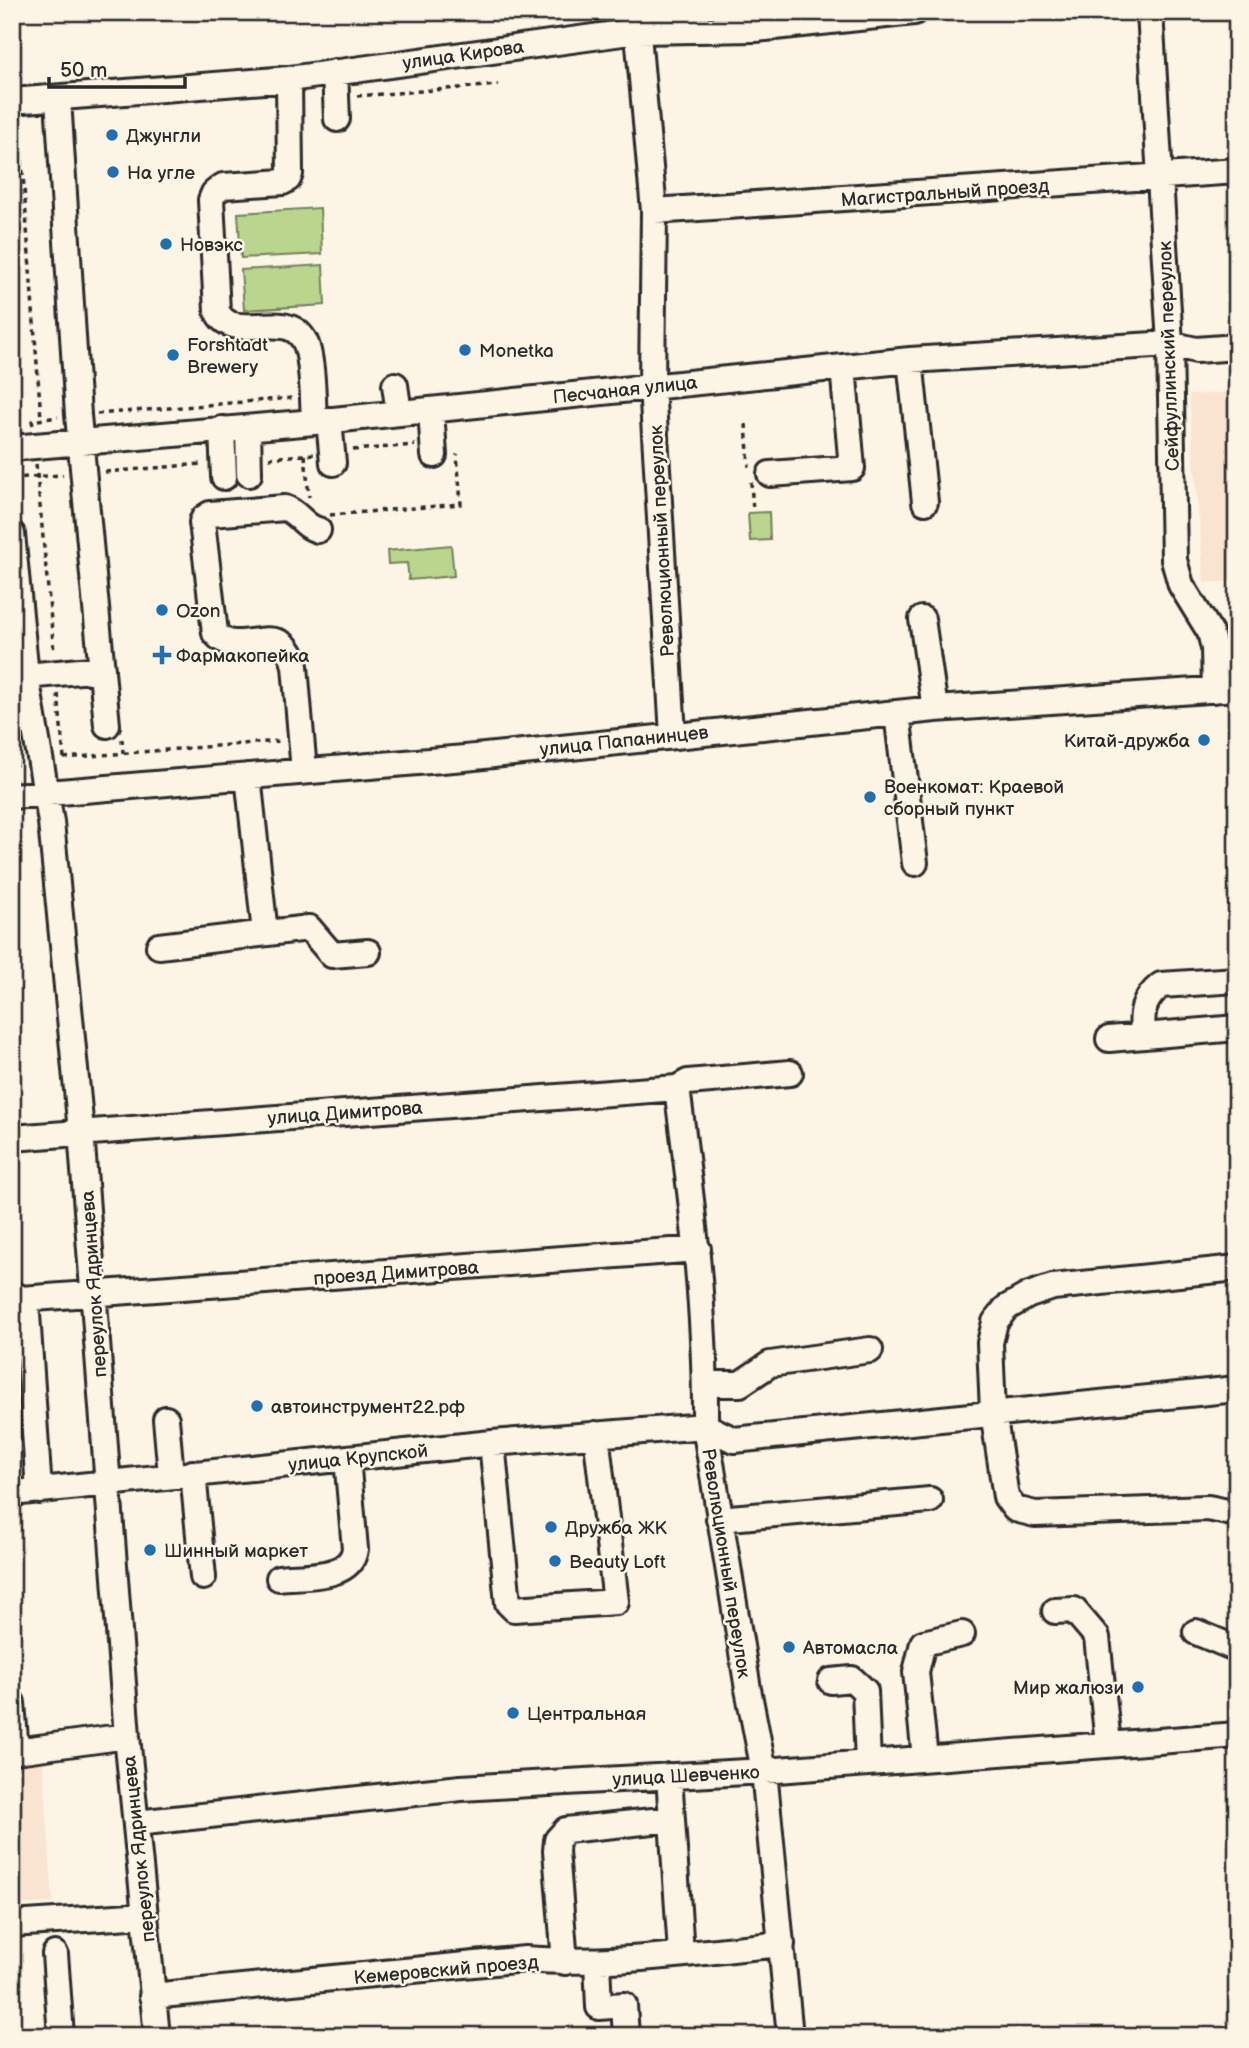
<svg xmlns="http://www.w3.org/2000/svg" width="1249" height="2048" font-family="'Balsamiq Sans',sans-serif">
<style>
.built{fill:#f8e4d0}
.green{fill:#bad68d;stroke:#72805c;stroke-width:2}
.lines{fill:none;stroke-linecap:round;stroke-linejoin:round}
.minor-casing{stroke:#2b2b2b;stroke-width:30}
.path{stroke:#2b2b2b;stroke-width:3.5;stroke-dasharray:5 5;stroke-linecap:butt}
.minor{stroke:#fcf5e5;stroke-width:24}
.poi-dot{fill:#1f6fb2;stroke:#fcf5e5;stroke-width:2.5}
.labels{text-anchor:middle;stroke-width:5;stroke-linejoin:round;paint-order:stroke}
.street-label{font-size:19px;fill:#2b2b2b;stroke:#fcf5e5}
.poi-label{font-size:19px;fill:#2b2b2b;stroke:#fcf5e5;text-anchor:start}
</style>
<rect width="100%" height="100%" fill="#fcf5e5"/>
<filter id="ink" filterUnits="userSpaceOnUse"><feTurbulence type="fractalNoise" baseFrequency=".0143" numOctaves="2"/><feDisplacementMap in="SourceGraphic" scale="14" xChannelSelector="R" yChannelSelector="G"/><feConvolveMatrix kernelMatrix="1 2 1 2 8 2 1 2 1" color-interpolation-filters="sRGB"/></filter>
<g filter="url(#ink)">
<path class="built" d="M1237,392V581L1204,583L1189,395Z
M43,1755L53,1903L12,1905V1757Z"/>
<path class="green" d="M320,208L322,254L241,258L238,213Z
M323,265L325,305L244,310L241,270Z
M769,512L770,540L750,541L748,513Z
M451,545L454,576L409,580L407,563L388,564L387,551Z"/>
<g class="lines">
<defs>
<path id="minor" d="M636,12L654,211L652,385L673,735
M1150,12L1170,344L1174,560L1181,585L1210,632L1214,648L1215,690
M335,72L337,119
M289,79L290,174L288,179L283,182L223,186L214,193L211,200L217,311C232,345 285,307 304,340C313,355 313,404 314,422
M58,99L78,415L107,725
M12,101L289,79L637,31L756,29L914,12
M654,211L1237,171
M910,360L925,502
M395,385L399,413
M431,410L434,455
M329,420L333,463
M248,428L249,474
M222,429L224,477
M12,448L314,422L910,360L1170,344L1196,350L1237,347
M770,474L852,468L843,367
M12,534L26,676L51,822L81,1131L127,1736L157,2036
M922,619L935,709
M26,676L102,669
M897,713L915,863
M304,771L295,666C283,614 238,662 215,633L202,522L204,518L210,514L285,508C298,512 304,527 318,530
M248,776L265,933
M12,796L465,758L935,709L1237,688
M159,946L309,928L332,955L368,952
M1143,1036C1141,1013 1142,1000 1161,985L1237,980
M1109,1039L1237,1028
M677,1088C692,1201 706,1312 705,1426L748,1689L764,1771L790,2036
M12,1138L677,1088L688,1082L790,1073
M1237,1268L1053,1287L1029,1295L1006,1308L995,1322L990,1343L993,1412L1006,1497L1015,1509L1035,1514L1208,1508L1237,1514
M12,1293L21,1299L698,1249
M21,1299L27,1314L39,1491
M705,1384H740L770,1364L870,1350
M166,1419L171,1475
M705,1426L734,1440L1237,1389
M492,1443L508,1603L514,1609L616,1602L596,1434
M193,1473L203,1577
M12,1493L492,1443L705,1426
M719,1519L930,1500
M279,1578C304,1575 351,1580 355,1549L347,1458
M1055,1611L1074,1610L1097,1637L1108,1744
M1196,1632L1237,1649
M831,1681L852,1679L865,1691L868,1763
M12,1703L16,1751L127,1736
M925,1758L916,1672L923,1643L962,1634
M669,1776L681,1953
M136,1823L461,1788L764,1771L1237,1735
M12,1924L145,1915
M55,1954L61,2036
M565,1962L556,1851L557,1840L566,1830L672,1819
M597,1962L599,2007L624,2005L626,2036
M152,1996L525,1959C611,1966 697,1952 782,1944"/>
</defs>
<use href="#minor" class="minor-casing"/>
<path class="path" d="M357,96L498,85
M19,120L41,418
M97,414L292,398
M746,424L749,467
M33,425L32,421L58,417
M353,450L415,445
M305,455L309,497
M269,458L314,454
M36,464L54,652
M105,472L202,464
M12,478L63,475
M751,482L753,511
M330,515L461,504L457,454
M58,694L64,758
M122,739L123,753
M64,758L280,741
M13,776L17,760"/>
<use href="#minor" class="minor"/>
</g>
</g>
<g class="poi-dot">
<circle cx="112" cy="135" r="7"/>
<circle cx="113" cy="172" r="7"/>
<circle cx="166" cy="244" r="7"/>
<circle cx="465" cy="350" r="7"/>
<circle cx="173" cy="355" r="7"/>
<circle cx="162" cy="610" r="7"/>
<path d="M158.5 644.5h7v7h7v7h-7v7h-7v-7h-7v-7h7z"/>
<circle cx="1204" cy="740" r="7"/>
<circle cx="870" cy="797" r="7"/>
<circle cx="257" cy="1406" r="7"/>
<circle cx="551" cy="1527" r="7"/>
<circle cx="150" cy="1550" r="7"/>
<circle cx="555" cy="1561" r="7"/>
<circle cx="789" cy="1647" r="7"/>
<circle cx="1138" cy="1687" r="7"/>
<circle cx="513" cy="1713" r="7"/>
</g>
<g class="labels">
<g class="street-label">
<text transform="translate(463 54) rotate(-8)" y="7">улица Кирова</text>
<text transform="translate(945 192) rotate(-4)" y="7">Магистральный проезд</text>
<text transform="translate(1168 356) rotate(-92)" y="7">Сейфуллинский переулок</text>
<text transform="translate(625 389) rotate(-6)" y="7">Песчаная улица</text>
<text transform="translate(661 541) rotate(-93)" y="7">Революционный переулок</text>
<text transform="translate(624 740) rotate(-6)" y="7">улица Папанинцев</text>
<text transform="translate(345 1112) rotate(-4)" y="7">улица Димитрова</text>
<text transform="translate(396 1272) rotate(-4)" y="7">проезд Димитрова</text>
<text transform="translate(93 1284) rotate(-94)" y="7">переулок Ядринцева</text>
<text transform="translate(358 1457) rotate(-6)" y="7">улица Крупской</text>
<text transform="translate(727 1563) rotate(81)" y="7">Революционный переулок</text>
<text transform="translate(686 1775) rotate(-3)" y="7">улица Шевченко</text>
<text transform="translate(138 1849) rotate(-96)" y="7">переулок Ядринцева</text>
<text transform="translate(446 1969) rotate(-5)" y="7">Кемеровский проезд</text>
</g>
<g class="poi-label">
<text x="126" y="142">Джунгли</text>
<text x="127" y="179">На угле</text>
<text x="180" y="251">Новэкс</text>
<text x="187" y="351">Forshtadt<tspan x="187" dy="22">Brewery</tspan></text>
<text x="479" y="357">Monetka</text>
<text x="176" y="617">Ozon</text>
<text x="176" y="662">Фармакопейка</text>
<text x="1190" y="747" text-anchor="end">Китай-дружба</text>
<text x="884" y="793">Военкомат: Краевой<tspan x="884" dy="22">сборный пункт</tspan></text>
<text x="271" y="1413">автоинструмент22.рф</text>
<text x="565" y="1534">Дружба ЖК</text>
<text x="164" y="1557">Шинный маркет</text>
<text x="569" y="1568">Beauty Loft</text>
<text x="803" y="1654">Автомасла</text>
<text x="1124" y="1694" text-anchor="end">Мир жалюзи</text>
<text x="527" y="1720">Центральная</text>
</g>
</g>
<rect width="1249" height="2048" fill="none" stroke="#fcf5e5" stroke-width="42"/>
<rect x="21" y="21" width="1207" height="2006" fill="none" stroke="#2b2b2b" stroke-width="2.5" filter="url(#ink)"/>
<path d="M49 77v10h136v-10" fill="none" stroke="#2b2b2b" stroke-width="3.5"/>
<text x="60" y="77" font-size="21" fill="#2b2b2b" stroke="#fcf5e5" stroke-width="5" paint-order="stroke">50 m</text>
</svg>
